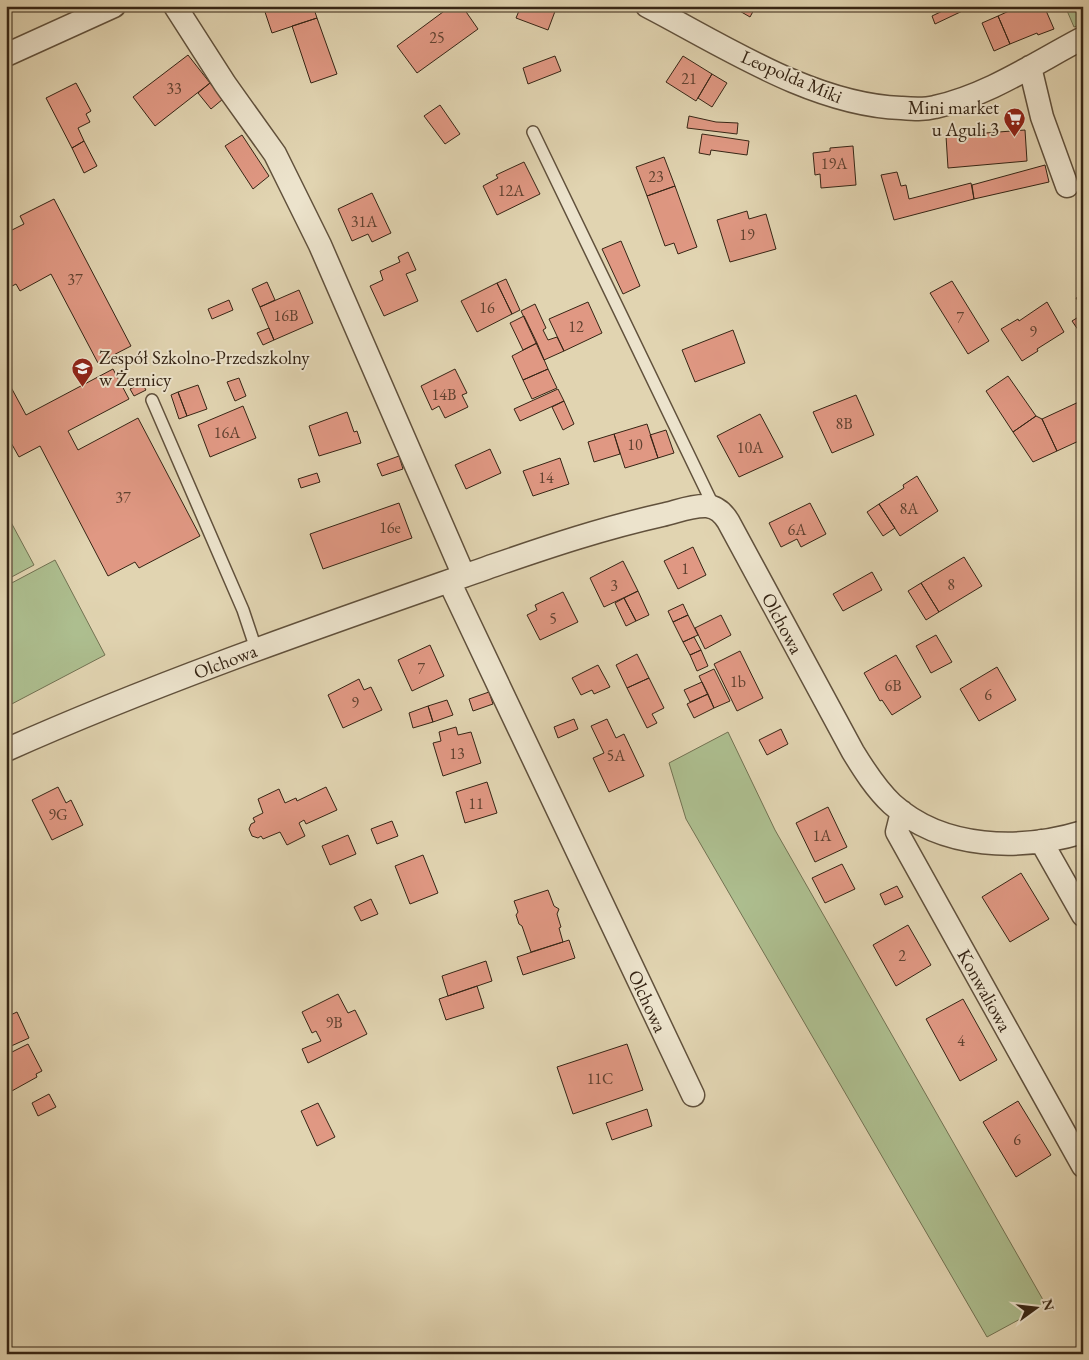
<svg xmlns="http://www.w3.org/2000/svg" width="1089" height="1360" font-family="'EB Garamond',serif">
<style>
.green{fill:#adbe8f;stroke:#727252}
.building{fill:#e09883;stroke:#362515}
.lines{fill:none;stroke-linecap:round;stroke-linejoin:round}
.lane-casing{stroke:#61513c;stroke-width:14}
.street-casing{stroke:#61513c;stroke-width:25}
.lane{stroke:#ece3cc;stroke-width:11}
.street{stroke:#ece3cc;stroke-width:22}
.labels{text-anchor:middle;stroke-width:4;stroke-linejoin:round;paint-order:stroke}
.number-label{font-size:16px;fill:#604230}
.street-label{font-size:19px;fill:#362515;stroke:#ece3cc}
.poi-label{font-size:19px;fill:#362515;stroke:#ece3cc;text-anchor:end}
</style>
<rect width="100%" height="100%" fill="#e1d4b1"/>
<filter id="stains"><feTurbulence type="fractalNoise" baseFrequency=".004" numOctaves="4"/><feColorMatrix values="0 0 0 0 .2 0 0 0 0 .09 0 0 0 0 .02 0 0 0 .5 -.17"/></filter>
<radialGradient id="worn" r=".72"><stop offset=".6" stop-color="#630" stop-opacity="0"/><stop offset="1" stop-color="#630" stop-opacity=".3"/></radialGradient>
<path class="green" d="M1065,6H1083V24L1074,27Z
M6,513L34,565L6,580Z
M55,560L105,655L6,707V586Z
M728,732L775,830L1046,1305L987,1337L686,819L669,763Z"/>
<path class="building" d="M263,6H313L317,18L272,33Z
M397,6H414L398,10Z
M451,6H462L478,29L417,73L397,46Z
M521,6H557L548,30L516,18Z
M731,6H756L750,17Z
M953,6H973L935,24L932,16Z
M1020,6H1044L1054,29L1038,35L1037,33L1010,44L998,16Z
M998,16L1010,44L994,51L982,23Z
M317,18L337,74L311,83L292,26Z
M188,55L210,83L155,126L133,97Z
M555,56L561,71L528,84L523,68Z
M683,56L712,74L696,101L666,82Z
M712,74L727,83L712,107L698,98Z
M76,83L91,111L86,114L90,122L78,128L84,141L72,148L46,98Z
M210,83L223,99L211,109L198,93Z
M440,105L460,134L445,144L424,116Z
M689,116L716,122L738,123L737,134L687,128Z
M1025,130L1027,161L948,168L946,136Z
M702,134L749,141L747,155L711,150L710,155L699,153Z
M242,135L269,176L253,189L225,146Z
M84,141L97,166L84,173L72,148Z
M853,146L856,185L821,188L820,174L815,175L813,153L830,151V148Z
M664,157L675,186L647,196L636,167Z
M524,162L540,194L497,215L483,186L498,178L496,175Z
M1045,165L1049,182L974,199L972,185Z
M897,172L901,186L906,185L909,199L971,183L974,199L894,220L881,175Z
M675,186L697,247L678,254L674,243L665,246L647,196Z
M372,193L391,233L372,242L368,234L352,241L338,209Z
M54,199L131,346L98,363L51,274L20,291L16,284L6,289V233L24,224L20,216Z
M747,211L749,219L766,214L776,249L730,262L717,220Z
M621,241L640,286L623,294L602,249Z
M408,252L416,270L406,274L418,301L384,316L370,286L383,280L380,271L400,262L398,257Z
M506,279L520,310L512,314L497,283Z
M952,281L989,341L968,354L930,293Z
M267,282L275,300L260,307L252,289Z
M497,283L512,314L477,332L461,301Z
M299,290L313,323L274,340L260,307Z
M1083,294V308L1076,298Z
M229,300L233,310L212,319L208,309Z
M588,302L602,333L564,351L549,319Z
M1047,302L1064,332L1037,349L1038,351L1022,361L1001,329L1018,319L1019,321Z
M535,304L546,328L543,330L548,340L557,337L564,351L544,360L521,311Z
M1083,314V337L1072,321Z
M524,316L537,343L523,350L510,323Z
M269,328L274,340L263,345L257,333Z
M733,330L745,363L695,382L682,350Z
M537,343L548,369L523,380L512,356Z
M113,369L129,399L68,431L78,450L138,418L200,536L139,568L135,562L108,576L40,446L19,457L10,441L6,434V378L26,415Z
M455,369L467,393L462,395L468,407L445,418L439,406L432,410L421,386Z
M548,369L557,388L532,399L523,380Z
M1008,376L1036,416L1013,432L986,391Z
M239,378L246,396L235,401L227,382Z
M142,383L146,390L134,396L130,389Z
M198,385L207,409L187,416L178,392Z
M558,389L564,401L520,421L514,409Z
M178,392L187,416L179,419L171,395Z
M856,395L874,435L832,453L813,412Z
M1083,400V439L1057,451L1042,419Z
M564,401L574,424L563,430L552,407Z
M243,406L256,438L210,457L198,425Z
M347,412L354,432L357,431L361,443L319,456L309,426Z
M760,414L783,457L739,477L717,436Z
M1036,416L1042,419L1057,451L1033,462L1013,432Z
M647,424L658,458L625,468L614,434Z
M666,430L674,453L658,458L650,435Z
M614,434L620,454L594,462L588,442Z
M490,449L501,473L466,489L455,465Z
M399,456L403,469L382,476L377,464Z
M560,458L569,484L533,496L523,471Z
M317,473L320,482L301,488L298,479Z
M917,476L938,511L900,536L879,504L904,488L903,485Z
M399,503L412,538L323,569L310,534Z
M810,503L826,534L801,547L797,539L781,547L769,523Z
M879,504L895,528L883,536L867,512Z
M693,547L706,575L678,589L664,561Z
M964,557L982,586L939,612L921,583Z
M623,561L638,591L604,607L590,578Z
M872,572L882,590L843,611L833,594Z
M921,583L939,612L926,620L908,591Z
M638,591L649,615L636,621L624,598Z
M563,592L578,622L540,640L527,615L537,610L535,605Z
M624,598L636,621L626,626L615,603Z
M683,604L688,615L673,622L668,611Z
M688,615L698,635L683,642L673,622Z
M721,615L731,635L705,649L695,628Z
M936,635L952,662L931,673L916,646Z
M694,637L701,650L690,655L683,642Z
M430,645L444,676L412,691L398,660Z
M701,650L708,666L697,671L690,655Z
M740,651L763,698L737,711L714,664Z
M637,654L649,678L627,688L616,665Z
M896,655L921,697L892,715L882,700L880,701L864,673Z
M598,665L610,687L594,694L592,690L581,695L572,678Z
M997,667L1016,700L979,721L960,689Z
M714,669L730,701L714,708L699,676Z
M649,678L664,708L652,714L657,723L647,728L627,688Z
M359,679L364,690L371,687L382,710L343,728L328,695Z
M702,682L708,694L690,702L684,690Z
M489,692L493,704L473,711L469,699Z
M708,694L714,708L694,718L687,704Z
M447,700L453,715L433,722L428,706Z
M428,706L433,722L413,728L409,713Z
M574,719L578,729L558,738L554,727Z
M607,719L616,738L624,734L644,776L609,792L593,758L604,753L591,726Z
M456,727L458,735L471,732L481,763L443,776L433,743L441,741L439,732Z
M781,729L788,744L767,755L759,740Z
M487,782L497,813L465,823L456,792Z
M58,787L66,803L71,800L83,825L52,840L32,800Z
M326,787L337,810L306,824L304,820L299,823L305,836L287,845L280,832L263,839L261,836L258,838L252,836L249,829L251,824L255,822L253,818L263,813L258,799L279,789L285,803L296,798L297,801Z
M828,807L847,847L815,862L796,823Z
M392,821L398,836L377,844L371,829Z
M348,835L356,854L330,865L322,846Z
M423,855L438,893L410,904L395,866Z
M842,864L855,889L825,903L812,878Z
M1021,873L1049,919L1010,942L982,897Z
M897,886L903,897L885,905L880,894Z
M548,890L554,906L559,909L557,914L561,927L559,928L563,942L531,952L522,926L519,924L516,915L518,912L514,901Z
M371,899L378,914L361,921L354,907Z
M908,925L931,965L896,986L873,945Z
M569,940L575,958L523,975L517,957Z
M486,961L492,981L448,996L442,976Z
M477,986L484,1008L446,1020L439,999Z
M338,994L348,1013L355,1010L367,1034L308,1063L302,1049L321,1041L316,1031L312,1033L302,1012Z
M963,999L997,1060L960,1081L926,1019Z
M17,1012L29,1038L9,1047L6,1041V1017Z
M28,1044L42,1071L36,1074L37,1077L10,1092L6,1085V1055Z
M627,1044L643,1090L573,1114L557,1067Z
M49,1094L56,1107L38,1116L32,1103Z
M1018,1101L1051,1155L1016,1177L983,1122Z
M318,1103L335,1137L317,1146L301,1111Z
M647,1109L652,1126L612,1140L606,1123Z"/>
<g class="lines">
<defs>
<path id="lane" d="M533,132L714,507
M152,400L243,610L256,649"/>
<path id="street" d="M175,6L225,84L275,154L320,245L464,576
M647,6C724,46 813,105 901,108C913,109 924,110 935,107C989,95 1035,63 1083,38
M6,55L114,6
M1030,67L1042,117L1067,186
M449,581L693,1095
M6,750C165,679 330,623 495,565C550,546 604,528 662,515C676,512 692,505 707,506C717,507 723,513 728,521L853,752C864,770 876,789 892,804C943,850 1021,851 1083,832
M902,812L897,832L1083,1166
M1041,841L1083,915"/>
</defs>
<use href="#lane" class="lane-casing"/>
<use href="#street" class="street-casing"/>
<use href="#lane" class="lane"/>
<use href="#street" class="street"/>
</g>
<defs>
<symbol id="supermarket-pin" viewBox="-11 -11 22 30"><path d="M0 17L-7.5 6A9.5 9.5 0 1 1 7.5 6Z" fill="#8f2418" stroke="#ece3cc"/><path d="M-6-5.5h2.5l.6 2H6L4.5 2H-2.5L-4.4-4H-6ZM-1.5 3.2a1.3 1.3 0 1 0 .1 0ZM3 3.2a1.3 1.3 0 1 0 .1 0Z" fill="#fff"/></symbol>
<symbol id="school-pin" viewBox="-11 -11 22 30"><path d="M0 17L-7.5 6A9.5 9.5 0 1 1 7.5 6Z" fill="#8f2418" stroke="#ece3cc"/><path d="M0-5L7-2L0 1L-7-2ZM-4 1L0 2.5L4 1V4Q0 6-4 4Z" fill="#fff"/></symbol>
</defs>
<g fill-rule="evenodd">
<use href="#supermarket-pin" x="1002" y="106" width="25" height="34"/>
<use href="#school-pin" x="70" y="356" width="25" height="34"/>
</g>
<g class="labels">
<g class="number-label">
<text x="437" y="43">25</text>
<text x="689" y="84">21</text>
<text x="174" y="94">33</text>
<text x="834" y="169">19A</text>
<text x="656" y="182">23</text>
<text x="511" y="196">12A</text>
<text x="364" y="227">31A</text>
<text x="747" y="240">19</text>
<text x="75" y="285">37</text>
<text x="487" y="313">16</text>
<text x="286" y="321">16B</text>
<text x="960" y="323">7</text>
<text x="576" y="332">12</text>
<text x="1033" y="337">9</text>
<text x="444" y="400">14B</text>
<text x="844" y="429">8B</text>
<text x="227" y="438">16A</text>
<text x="635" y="450">10</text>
<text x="750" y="453">10A</text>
<text x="546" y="483">14</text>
<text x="123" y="503">37</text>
<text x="909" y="514">8A</text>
<text x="390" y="533">16e</text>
<text x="797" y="535">6A</text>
<text x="685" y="574">1</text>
<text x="951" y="590">8</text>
<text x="614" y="591">3</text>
<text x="553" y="624">5</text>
<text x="421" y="674">7</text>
<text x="738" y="687">1b</text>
<text x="893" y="691">6B</text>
<text x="988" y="700">6</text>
<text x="355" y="708">9</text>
<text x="457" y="759">13</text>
<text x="616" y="761">5A</text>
<text x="476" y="809">11</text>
<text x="58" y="820">9G</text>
<text x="822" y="841">1A</text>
<text x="902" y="961">2</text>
<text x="334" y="1028">9B</text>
<text x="961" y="1046">4</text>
<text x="600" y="1084">11C</text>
<text x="1017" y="1145">6</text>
</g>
<g class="street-label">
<text transform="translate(792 76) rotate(23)" y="7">Leopolda Miki</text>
<text transform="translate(783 623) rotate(62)" y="7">Olchowa</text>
<text transform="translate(225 661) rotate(-21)" y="7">Olchowa</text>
<text transform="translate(985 990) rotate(61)" y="7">Konwaliowa</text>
<text transform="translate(648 1001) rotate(65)" y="7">Olchowa</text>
</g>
<g class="poi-label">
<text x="999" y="114">Mini market<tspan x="999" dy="22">u Aguli 3</tspan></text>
<text x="99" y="364" text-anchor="start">Zespół Szkolno-Przedszkolny<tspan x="99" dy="22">w Żernicy</tspan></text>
</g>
</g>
<rect width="1089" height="1360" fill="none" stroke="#e1d4b1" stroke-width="25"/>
<rect x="8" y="8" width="1074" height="1345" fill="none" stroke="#362515" stroke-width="2.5"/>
<rect x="12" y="12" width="1064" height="1335" fill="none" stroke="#362515"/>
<g transform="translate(1036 1308) rotate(75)" stroke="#ece3cc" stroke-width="4" paint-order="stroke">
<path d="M0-4L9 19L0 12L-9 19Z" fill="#362515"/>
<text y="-8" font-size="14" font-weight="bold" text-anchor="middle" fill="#362515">N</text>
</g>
<rect width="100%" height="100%" filter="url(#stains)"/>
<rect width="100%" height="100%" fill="url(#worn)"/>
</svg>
